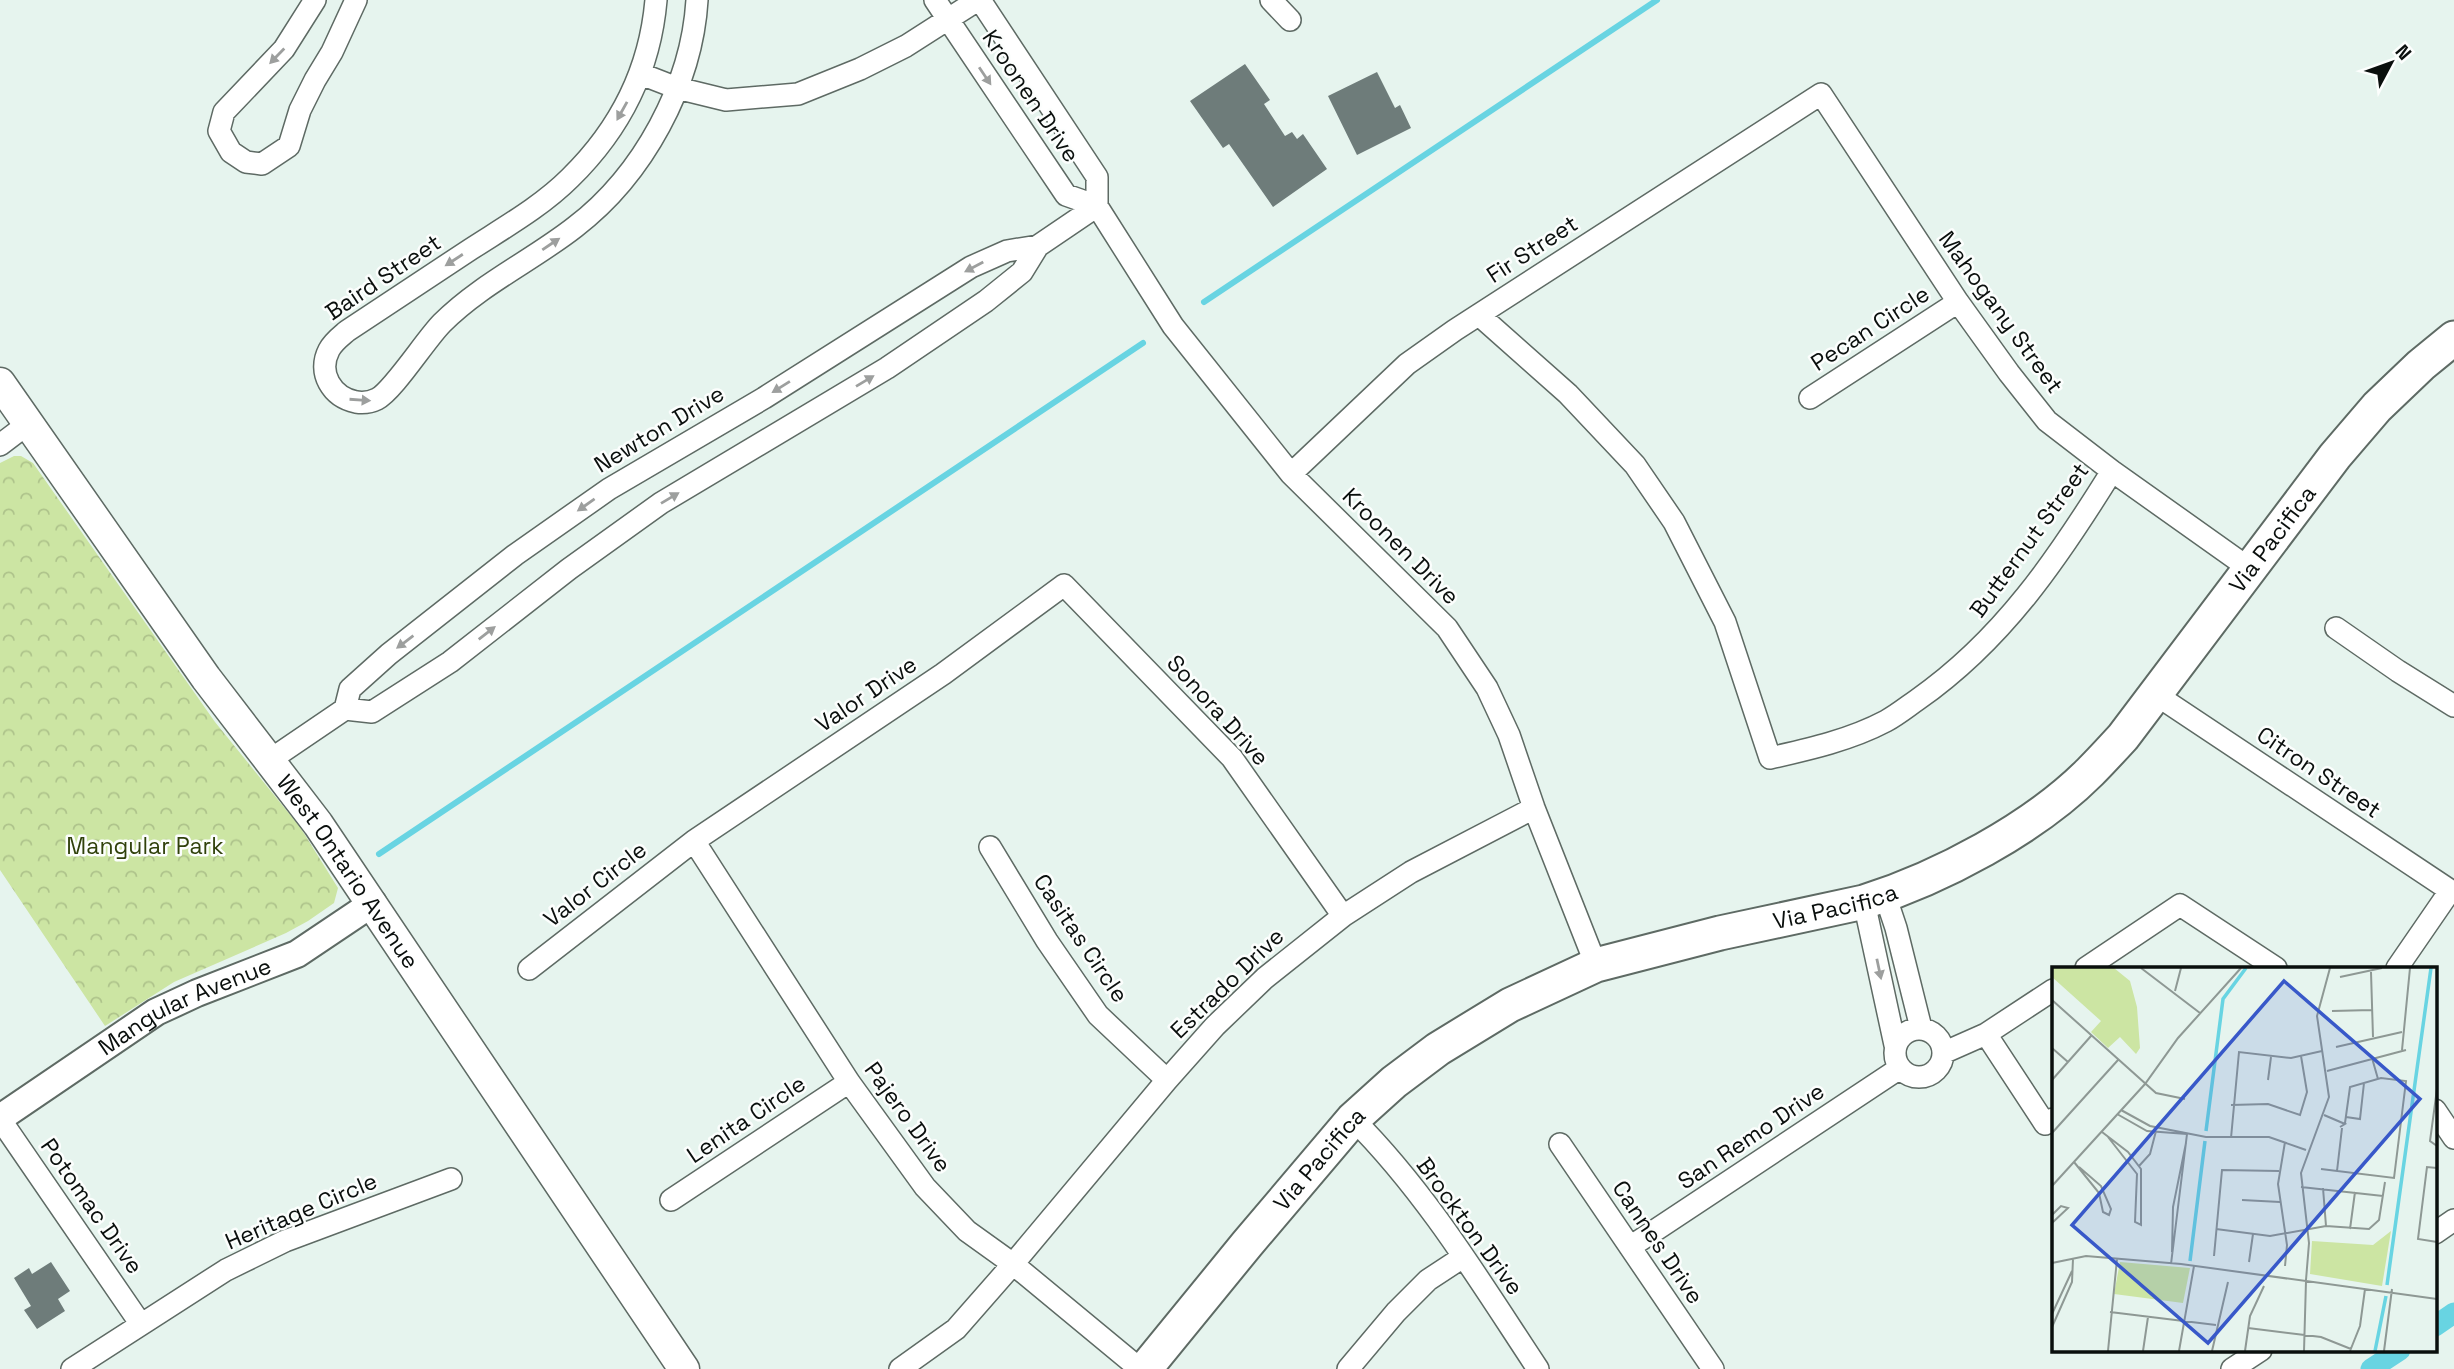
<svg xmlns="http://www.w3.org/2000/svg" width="2454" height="1369" font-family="'Space Grotesk',sans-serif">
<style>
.forest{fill:url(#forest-crowns)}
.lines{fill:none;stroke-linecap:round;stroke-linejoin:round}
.stream{stroke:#68d4e2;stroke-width:6}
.canal{stroke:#68d4e2;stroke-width:21}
.building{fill:#6e7c7a}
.minor-casing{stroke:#5e6a64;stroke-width:24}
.tertiary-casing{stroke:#5e6a64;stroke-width:30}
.secondary-casing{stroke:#5e6a64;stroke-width:33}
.primary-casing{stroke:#5e6a64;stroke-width:37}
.minor{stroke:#fff;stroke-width:21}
.tertiary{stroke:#fff;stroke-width:26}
.secondary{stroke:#fff;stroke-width:30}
.primary{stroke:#fff;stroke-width:33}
.oneway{fill:#9d9f9e}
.labels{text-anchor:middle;stroke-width:5;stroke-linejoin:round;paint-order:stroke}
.street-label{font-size:23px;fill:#0a0f0d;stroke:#fcfefd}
.park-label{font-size:23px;fill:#30410b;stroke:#fcfefd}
.inset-river{fill:none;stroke:#68d4e2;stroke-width:3.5}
.inset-road{fill:none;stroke:#8e9894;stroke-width:2}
.view{fill:#3858c9;fill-opacity:0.15;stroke:#3858c9;stroke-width:3.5}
.inset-edge{fill:none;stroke:#0a0f0d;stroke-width:3.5}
</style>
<defs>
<pattern id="forest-crowns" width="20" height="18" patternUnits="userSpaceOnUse" patternTransform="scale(1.75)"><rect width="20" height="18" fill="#cce5a3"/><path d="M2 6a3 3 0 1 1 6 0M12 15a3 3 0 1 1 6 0" fill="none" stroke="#aec38b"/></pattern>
</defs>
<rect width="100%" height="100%" fill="#e6f4ee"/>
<path class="forest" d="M14,456H21L33,463L215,722L300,827L338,888L334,903L308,921L286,933L174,982L105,1026L0,870V463Z"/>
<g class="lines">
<path class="stream" d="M1204,302L1657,0
M379,854L1143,343"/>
<path class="canal" d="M2435,1326L2454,1313
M2371,1369L2400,1350"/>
</g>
<path class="building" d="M1245,64L1270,100L1264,104L1285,136L1292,132L1297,139L1303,134L1327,169L1273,207L1229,144L1223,148L1190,101Z
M1377,72L1395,108L1400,105L1411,128L1357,155L1328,96Z
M51,1262L70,1291L58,1299L65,1311L37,1329L24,1310L31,1306L14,1278L29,1268L32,1274Z"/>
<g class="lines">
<defs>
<path id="minor" d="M315,0L284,49L224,112L219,131L231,152L246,162L262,164L289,146L300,110L315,80L332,52L356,0
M656,0C650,70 620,129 570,178C542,206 505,227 471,249C430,276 388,304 347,331C340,337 333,342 329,350C317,373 332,397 356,402C363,403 371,402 377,399C393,391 426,339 442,323C481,284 533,260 575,227C643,175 692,85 697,0
M935,0L1066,195L1097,206
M980,0L1097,177V206L1173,326L1291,474L1447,628L1487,688L1509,735L1534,808L1596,965
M1271,0L1290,20
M641,74L677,88L726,100L798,94L860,69L906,46L978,0
M1479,315L1568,394L1635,465L1674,522L1725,622L1770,758C1810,749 1850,740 1886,721C1897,715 1907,707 1917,700C2003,640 2058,558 2112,471
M1810,398L1958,302
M0,445L29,423
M1291,474L1407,364L1455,330L1821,94L1958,302L2009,373L2047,421L2112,471L2250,569
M2336,628L2398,671L2454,706
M2155,694L2454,893
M345,709L350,689L389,654L515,555L609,489L764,398L971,267L1007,251L1038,246
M270,760L345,709L372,712L450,662L569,569L661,503L887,368L986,301L1022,272L1038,246L1097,206
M694,841L849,1082L925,1187L967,1231L1013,1264L1140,1369
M990,847L1047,941L1098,1015L1167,1080
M1885,895L1896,928L1921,1028
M1864,902L1895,1045
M2086,968L2180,905L2276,968
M2397,968L2450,891
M529,969L694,841L943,674L1064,585L1232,758L1343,916
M1895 1053a24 24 0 1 1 48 0a24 24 0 1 1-48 0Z
M1986,1034L2045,1124L2053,1119
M1943,1053L1986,1034L2053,990
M2435,1110L2454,1138
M0,1119L140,1323
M1353,1119C1427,1193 1481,1283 1538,1369
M1560,1144L1713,1369
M671,1200L849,1082
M2435,1233L2454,1220
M1630,1247L1900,1068
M72,1369L226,1270L285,1241L451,1179
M900,1369L956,1329L1013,1264L1167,1080L1215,1026L1265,978L1343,916L1411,872L1534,808
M1348,1369L1396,1312L1428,1280L1463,1257
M2232,1369L2261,1350"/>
<g id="tertiary">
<path id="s1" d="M0,1118L156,1012L197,993L297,954L373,903"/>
</g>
<g id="secondary">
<path id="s2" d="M0,383L206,678L318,824L684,1369"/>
</g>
<g id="primary">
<path id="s3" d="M1145,1369L1247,1244L1353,1119L1394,1082L1438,1049L1510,1005L1596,965L1720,933L1864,902C1940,878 2033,829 2090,772C2101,761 2112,749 2123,737L2335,456L2377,407L2421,365L2454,338"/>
</g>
</defs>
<use href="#minor" class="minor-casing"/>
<use href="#tertiary" class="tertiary-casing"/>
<use href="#secondary" class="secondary-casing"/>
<use href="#primary" class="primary-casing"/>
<use href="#minor" class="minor"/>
<use href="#tertiary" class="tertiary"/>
<use href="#secondary" class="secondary"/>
<use href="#primary" class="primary"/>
</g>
<defs><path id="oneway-solid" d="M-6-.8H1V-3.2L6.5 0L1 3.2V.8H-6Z" transform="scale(1.75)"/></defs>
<g class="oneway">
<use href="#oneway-solid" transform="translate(277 56) rotate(134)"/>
<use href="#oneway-solid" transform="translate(985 76) rotate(56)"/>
<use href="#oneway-solid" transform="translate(622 111) rotate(119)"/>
<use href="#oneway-solid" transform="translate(551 244) rotate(-34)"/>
<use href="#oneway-solid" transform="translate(454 260) rotate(147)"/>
<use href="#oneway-solid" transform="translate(974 267) rotate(152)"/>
<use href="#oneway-solid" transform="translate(865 381) rotate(-31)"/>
<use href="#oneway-solid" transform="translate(781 387) rotate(148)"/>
<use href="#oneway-solid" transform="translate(360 400) rotate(4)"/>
<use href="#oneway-solid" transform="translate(670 498) rotate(-31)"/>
<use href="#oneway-solid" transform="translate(586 505) rotate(145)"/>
<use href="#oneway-solid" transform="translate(487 633) rotate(-38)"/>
<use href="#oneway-solid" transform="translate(405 642) rotate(143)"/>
<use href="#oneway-solid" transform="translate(1879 969) rotate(78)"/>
</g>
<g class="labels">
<g class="street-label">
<text transform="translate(1031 96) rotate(56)" y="8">Kroonen Drive</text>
<text transform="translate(1532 249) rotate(-33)" y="8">Fir Street</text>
<text transform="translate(383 277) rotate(-34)" y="8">Baird Street</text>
<text transform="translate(2001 312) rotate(54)" y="8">Mahogany Street</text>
<text transform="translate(1870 328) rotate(-33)" y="8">Pecan Circle</text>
<text transform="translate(659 429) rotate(-31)" y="8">Newton Drive</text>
<text dy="8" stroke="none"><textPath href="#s3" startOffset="1449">Via Pacifica</textPath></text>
<text transform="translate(2029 540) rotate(-54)" y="8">Butternut Street</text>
<text transform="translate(1401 546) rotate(45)" y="8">Kroonen Drive</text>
<text transform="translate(866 694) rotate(-34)" y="8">Valor Drive</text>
<text transform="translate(1218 710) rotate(48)" y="8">Sonora Drive</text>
<text transform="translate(2319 772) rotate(34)" y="8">Citron Street</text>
<text dy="8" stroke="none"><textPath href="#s2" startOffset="600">West Ontario Avenue</textPath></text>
<text transform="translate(595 884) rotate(-38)" y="8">Valor Circle</text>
<text dy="8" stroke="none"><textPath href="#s3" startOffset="861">Via Pacifica</textPath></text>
<text transform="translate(1081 938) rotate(56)" y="8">Casitas Circle</text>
<text transform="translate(1227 983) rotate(-44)" y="8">Estrado Drive</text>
<text dy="8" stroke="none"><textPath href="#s1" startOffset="217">Mangular Avenue</textPath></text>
<text transform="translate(908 1117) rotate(54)" y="8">Pajero Drive</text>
<text transform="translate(746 1119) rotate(-34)" y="8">Lenita Circle</text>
<text transform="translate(1751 1136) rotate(-34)" y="8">San Remo Drive</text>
<text dy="8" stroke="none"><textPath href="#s3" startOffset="273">Via Pacifica</textPath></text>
<text transform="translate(92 1206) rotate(55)" y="8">Potomac Drive</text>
<text transform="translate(301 1211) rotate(-23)" y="8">Heritage Circle</text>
<text transform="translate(1470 1226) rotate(54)" y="8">Brockton Drive</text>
<text transform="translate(1658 1242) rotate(56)" y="8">Cannes Drive</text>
</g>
<g class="park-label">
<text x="145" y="854">Mangular Park</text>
</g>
</g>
<g transform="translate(2052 967)">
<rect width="385" height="385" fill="#e6f4ee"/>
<path d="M0,1H62L78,14L85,40L88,81L84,87L68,70L56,81L39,65L49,54L0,10ZM339,264L330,319L258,307L260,274L321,278ZM68,295L138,301L131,336L62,327Z" fill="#cce5a3"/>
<path class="inset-river" d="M154,164L171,32L194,1M138,294L153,174M335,318L379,1M323,384L334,329"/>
<path class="inset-road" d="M89,1L148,46M319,5L321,70M288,10L330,1M123,24L129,1M0,33L104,126L133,132M280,44L320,43M284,80L350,65M0,81L16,95M350,83L358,1M320,91L326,112M275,104L354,83M0,113L39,69M216,113L219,90M385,122L378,174L385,179M179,138L216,137L248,148L255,125L249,89M69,143L98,159L154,170H217L254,183M65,147L95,164L135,167M272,148L293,157L288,160M294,150L308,152L312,116M50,165L76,185L89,202V258L83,255L85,207L56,170M0,166L66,93M179,171L187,85L239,91L270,84M22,195L47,226L51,245L57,248L59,242L49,219L27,200M87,199L98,187L104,164M385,201L375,200L366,272L385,275M269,202L342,211L354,114L329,111L298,120L293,156M285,204L290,161M0,219L93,117L126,71L189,1M249,220L331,229M271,221L274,259M190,233L228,235M0,248L9,239L16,241L0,256M164,262L218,269L274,259L317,262L327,253L333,215M298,262L303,225M120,285L121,240L134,176M162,289L170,203L227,204M197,295L201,267M0,296L34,289L129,297L385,332M119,297L135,167M233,299L235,278L226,217L233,175M254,313L257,276L249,206L277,130L265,49L278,1M58,345L164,358M0,347L20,304M0,360L20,315L21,292M196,361L269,370L299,382M56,384L65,292M91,384L96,350M127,384L142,299M160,384L176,315M193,384L198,349L212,319M252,384L254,314M298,384L308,359L313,322M332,384L340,322"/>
<path class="view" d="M232,14L368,132L156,376L20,258Z"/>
<rect width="385" height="385" class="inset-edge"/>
</g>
<g transform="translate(2391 63) rotate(49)" stroke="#fcfefd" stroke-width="5" paint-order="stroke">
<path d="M0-5L12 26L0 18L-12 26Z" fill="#0a0f0d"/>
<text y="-10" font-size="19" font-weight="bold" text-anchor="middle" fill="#0a0f0d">N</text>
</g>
</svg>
